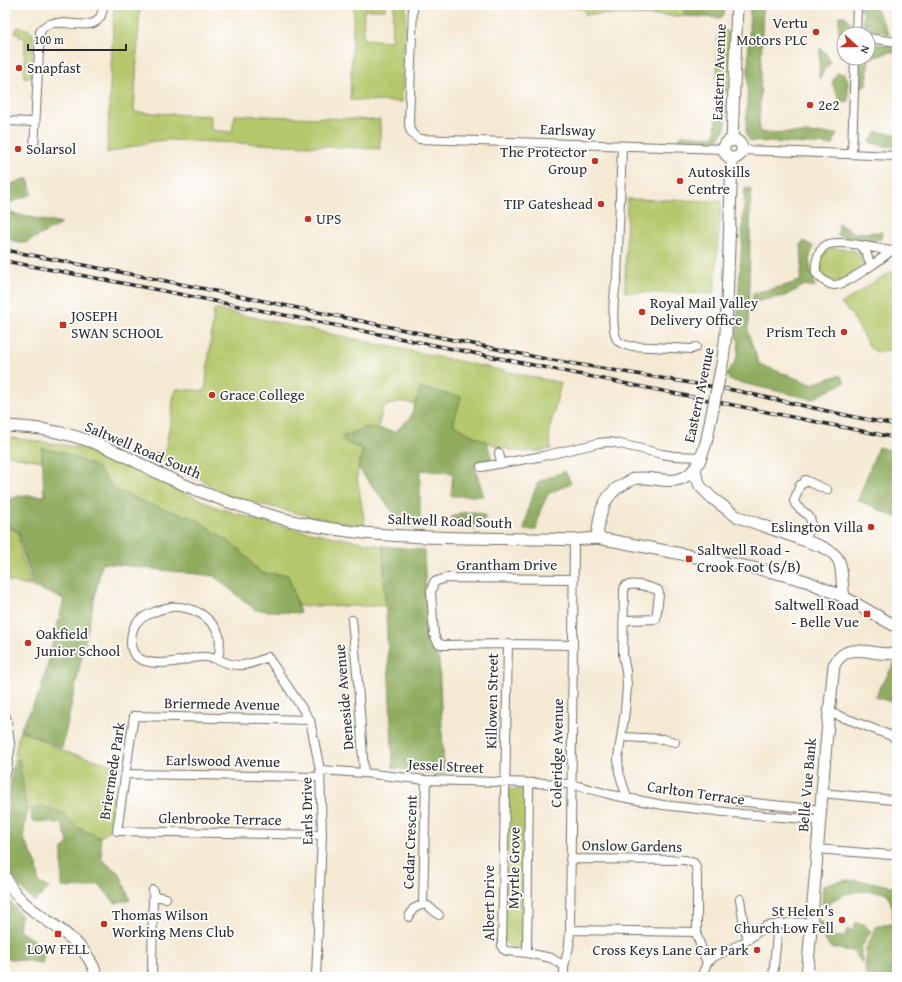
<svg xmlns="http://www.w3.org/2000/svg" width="902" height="982" font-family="'Gentium Book Plus',serif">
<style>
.green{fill:#b4c76b;stroke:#70794b}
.forest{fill:#8fac5f;stroke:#5d6c45}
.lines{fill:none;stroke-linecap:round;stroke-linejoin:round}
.street-casing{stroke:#716e66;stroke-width:10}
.secondary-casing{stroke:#716e66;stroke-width:13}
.street{stroke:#fff;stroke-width:8}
.secondary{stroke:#fff;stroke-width:11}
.rail-casing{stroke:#2b2b2b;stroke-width:3.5}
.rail{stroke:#fff;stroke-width:2;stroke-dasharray:6;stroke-linecap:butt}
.secondary-bridge-casing{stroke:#716e66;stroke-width:13;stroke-linecap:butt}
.secondary-bridge{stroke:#fff;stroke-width:11}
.poi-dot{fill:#c8321e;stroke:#fff;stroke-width:1.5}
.labels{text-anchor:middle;stroke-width:3.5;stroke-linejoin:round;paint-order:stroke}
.poi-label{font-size:15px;fill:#2b2b2b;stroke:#fff;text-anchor:start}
.street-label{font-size:15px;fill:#2b2b2b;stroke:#fff}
</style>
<rect width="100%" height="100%" fill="#fff"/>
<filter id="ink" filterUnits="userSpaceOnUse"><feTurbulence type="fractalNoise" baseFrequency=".025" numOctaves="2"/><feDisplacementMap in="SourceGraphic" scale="8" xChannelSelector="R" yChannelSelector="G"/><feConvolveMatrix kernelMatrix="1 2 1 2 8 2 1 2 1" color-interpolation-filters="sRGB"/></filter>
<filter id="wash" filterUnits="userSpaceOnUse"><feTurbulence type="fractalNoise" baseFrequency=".012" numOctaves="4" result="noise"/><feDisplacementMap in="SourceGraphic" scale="16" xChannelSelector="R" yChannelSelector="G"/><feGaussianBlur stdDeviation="0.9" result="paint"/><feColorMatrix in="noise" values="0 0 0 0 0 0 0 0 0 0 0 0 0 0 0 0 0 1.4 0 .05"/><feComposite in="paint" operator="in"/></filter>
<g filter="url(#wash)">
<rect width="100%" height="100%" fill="#f4e9d3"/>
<path class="green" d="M114,5H140L134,112L211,116V130L232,132L235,115L380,120V149L169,140L154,141L107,153Z
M354,5H387L385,10H364L363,39L391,41L394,5H406L402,102L350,100Z
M572,5H685V16L585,14L584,9L572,8Z
M19,27L29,30L33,34L32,77L24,78L25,38L19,37V33H15L16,29Z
M721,31H726L730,34L728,89L726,93L718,91L717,87L718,34Z
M627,199L721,201L714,294L625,292Z
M832,248C840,249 864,249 864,260C864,267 858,270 852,273C848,276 843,280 839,281C818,284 812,258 832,248Z
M897,269V346L879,353L870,348L852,315L841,304L880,278Z
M214,309L561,383L549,432L551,449C540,451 528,453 517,451C496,448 470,435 453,424L461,397L421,388L415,404L400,401L383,407L378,428H365L349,435L346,443L363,449L358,468L357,477L365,525L339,523L226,496L199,478L196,479L151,455L165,450L171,419L174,392L177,389L205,391Z
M5,437L77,447L104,453L215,507L278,526L383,546L385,606H298L288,575L261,573L239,549L146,503L114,489L96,467L42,448V461L5,455Z
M5,527L18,532L21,555L28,575L29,586L5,580Z
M20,730L66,752L111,764L106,795L117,798L112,828H109V832L100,837L78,828L61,812L31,809L27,812L19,759L14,760Z
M508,789L526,790L524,946L517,949L511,947L504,941Z"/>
<path class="forest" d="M725,5L724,15L720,18L685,16L684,10L689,6Z
M750,5H763L759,132L837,134L833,145L750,141L746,135Z
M856,5H874L889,34L863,26V12Z
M839,16H845L851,23L850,34H844V57L839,56Z
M868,44L897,45V53L890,52L869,59L867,85L861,87L858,81L859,58H868Z
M820,48L825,52L831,63L825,69L819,79Z
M837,73L845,74L848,81V101L841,103L832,83Z
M720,101L726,104C726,123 729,131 713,143L681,140L679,137L682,135L713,137L715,134L717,102Z
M877,132L897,134V147L883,146L869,142Z
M28,178L32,194L9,203L11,213L61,224L25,243L5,239V186Z
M745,188L751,189L748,333L759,364L811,384L840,375L845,382L812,399L729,380C725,368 730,370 735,362C738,357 738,347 739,342L736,336Z
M839,224L855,233L882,232L881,239L866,243L838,235Z
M803,241L813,246L809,260L815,287L805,285L785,296L753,302V293L784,286L800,281L802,262L801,243Z
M421,388L461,397L453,424L465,432L487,442L492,460L474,465L484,496H451L453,473L420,470V528L404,526L358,468L363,449L346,443L343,440V436C351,435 357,430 365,428C375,426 385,430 395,432L410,418Z
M878,447L897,452V518L858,500Z
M42,448L62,452L97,467L114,489L146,503L196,519L239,549L261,573L288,575L300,613L255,610L214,576L102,563L62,748L20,730L41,690L64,599L31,586L30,574L23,554L19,531L5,526V500L20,496H44Z
M565,471L571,483L548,494L540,511L536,530H524L529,505L538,482Z
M475,512L486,516L478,529L453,527L451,517L460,513Z
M383,546L424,550L428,637L439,660L444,774L393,768Z
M896,660L897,695L892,702L875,697Z
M19,759L27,812L23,837L37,865L39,883L49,888L34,902C27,894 17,885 12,876C0,846 9,792 14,760Z
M41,806L61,812L78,828L100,837L102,860L120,874L130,900L115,903L99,884L88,888L62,887V851L68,842L62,824L32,821L31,809Z
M846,880L871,882L897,888V917L892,918L893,909L887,893C866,891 844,888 829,905L822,904L823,885Z
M5,895L21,915L19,931L46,948L42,963L5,958Z
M897,921V977H870L865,975L866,949L876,927Z
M819,922L824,923L827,929L832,931L835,937L845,936L847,930H854L856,923L864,924L871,931L861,948L862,963L853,951L831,948L820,934Z"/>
</g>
<g filter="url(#ink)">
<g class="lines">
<defs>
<path id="street" d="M413,5L409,122C409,131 412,135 419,139L724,149
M856,34L857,5
M868,38L897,42
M5,121L34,122
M622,146L617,279C614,291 610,331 618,341C621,344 625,345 629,346L692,349L696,347
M34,149L40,32C52,7 102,45 103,5
M741,150L897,156
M852,154L855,58
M860,246L866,252L871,266
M891,251C881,259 845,286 834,285C826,284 821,279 816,273C815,263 818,247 829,244C846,240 873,248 891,251L897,250
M499,453L501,462
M481,467L543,456L599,443L608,442L616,443L662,454L674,456L701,457
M805,540C807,535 810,529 811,524C812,512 796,511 794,501L800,485L804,483L805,480L827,490
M352,620L358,683L364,773
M623,624L628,620L656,619L659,594L658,590C648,587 635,582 625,586L624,590L623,655L626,671L627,687L625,711L618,758L619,772L627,798
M508,644L502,946L503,949L507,951L527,953L551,958L564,966V977
M572,645L508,644L443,645L438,643L434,635L431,592L434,582L446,578L574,579
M218,659C222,638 221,630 204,616C196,610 182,606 172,607C162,608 140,616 135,625C132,630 131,637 131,643C131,667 164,664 180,661C187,660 194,657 201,657C208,656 215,659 222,661C240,669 251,664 268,657L310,720L320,770L322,835L316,977
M829,712L897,738
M310,720L134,716L117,831L322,835
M622,737L663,739L675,742
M320,770L364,773L426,780L571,784L612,795L663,805L742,814L820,820
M126,774L320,777
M822,793L893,800L897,802
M736,801L821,810
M817,849L890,855L897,852
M570,859L685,860L694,863L696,867L697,876V936L707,963
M153,896L166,898
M740,899L744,926L748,940
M423,904L426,780
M409,917L413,909L423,904L428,906L439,915
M570,930L697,932
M527,953L529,783
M564,966L569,946L570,930L574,540
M152,977L153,890
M701,977L707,963L715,956L743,943L766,926L791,923L811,922
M773,977L778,924"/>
<path id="secondary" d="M724 149a9 9 0 1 1 18 0a9 9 0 1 1-18 0Z
M732,141L737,5
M723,359L726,333L732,158
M5,426C39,427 74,434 105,447C128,456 148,469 171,479C204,494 238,506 273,516C371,544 474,536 574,540L597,538L620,542L773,572L806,581L844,597L897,627
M695,469L696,475L700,486L712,498L736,516L820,546C848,557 839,572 844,597
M597,538C599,516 602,495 624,484C628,482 633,478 638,478C659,477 679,489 695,468C701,462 703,451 706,443
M5,718L9,747L5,772
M5,876C22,920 83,926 97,977
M807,977L826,744L834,665C849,638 873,658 897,653"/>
</defs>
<use href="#street" class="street-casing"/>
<use href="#secondary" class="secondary-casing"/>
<use href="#street" class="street"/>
<use href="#secondary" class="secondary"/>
<defs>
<path id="rail" d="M5,250L166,281L546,359L733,390L854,417L897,425
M5,261L164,291L897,438"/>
</defs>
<use href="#rail" class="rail-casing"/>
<use href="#rail" class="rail"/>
<defs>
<path id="secondary-bridge" d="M706,443L723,359"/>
</defs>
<use href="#secondary-bridge" class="secondary-bridge-casing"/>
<use href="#secondary-bridge" class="secondary-bridge"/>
</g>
</g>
<g class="poi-dot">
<circle cx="816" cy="32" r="4"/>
<circle cx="19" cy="68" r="4"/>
<circle cx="810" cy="105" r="4"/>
<circle cx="18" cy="149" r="4"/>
<circle cx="595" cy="161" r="4"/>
<circle cx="680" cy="181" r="4"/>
<circle cx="601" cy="204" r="4"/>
<circle cx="308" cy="219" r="4"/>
<circle cx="642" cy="312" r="4"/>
<rect x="59" y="321" width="8" height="8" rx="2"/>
<circle cx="844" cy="332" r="4"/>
<circle cx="212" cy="395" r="4"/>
<circle cx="871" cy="527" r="4"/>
<rect x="685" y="555" width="8" height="8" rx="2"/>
<rect x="863" y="610" width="8" height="8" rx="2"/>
<circle cx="28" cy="643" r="4"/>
<circle cx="842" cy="920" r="4"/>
<circle cx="104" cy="924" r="4"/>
<rect x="54" y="930" width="8" height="8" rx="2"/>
<circle cx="757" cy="950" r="4"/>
</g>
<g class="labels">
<g class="poi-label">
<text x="808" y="28" text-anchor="end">Vertu<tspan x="808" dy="17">Motors PLC</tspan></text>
<text x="27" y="73">Snapfast</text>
<text x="818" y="110">2e2</text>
<text x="26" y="154">Solarsol</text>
<text x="587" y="157" text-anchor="end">The Protector<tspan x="587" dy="17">Group</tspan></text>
<text x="688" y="177">Autoskills<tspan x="688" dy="17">Centre</tspan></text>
<text x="593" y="209" text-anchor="end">TIP Gateshead</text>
<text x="316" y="224">UPS</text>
<text x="650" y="308">Royal Mail Valley<tspan x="650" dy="17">Delivery Office</tspan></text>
<text x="71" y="321">JOSEPH<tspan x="71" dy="17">SWAN SCHOOL</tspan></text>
<text x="836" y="337" text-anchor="end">Prism Tech</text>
<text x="220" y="400">Grace College</text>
<text x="863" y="532" text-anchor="end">Eslington Villa</text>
<text x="697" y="555">Saltwell Road -<tspan x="697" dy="17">Crook Foot (S/B)</tspan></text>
<text x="859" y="610" text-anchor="end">Saltwell Road<tspan x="859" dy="17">- Belle Vue</tspan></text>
<text x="36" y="639">Oakfield<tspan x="36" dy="17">Junior School</tspan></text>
<text x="834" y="916" text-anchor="end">St Helen's<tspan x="834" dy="17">Church Low Fell</tspan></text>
<text x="112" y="920">Thomas Wilson<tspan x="112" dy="17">Working Mens Club</tspan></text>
<text x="58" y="954" text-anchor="middle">LOW FELL</text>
<text x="749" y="955" text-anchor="end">Cross Keys Lane Car Park</text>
</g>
<g class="street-label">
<text transform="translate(719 72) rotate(-88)" y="5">Eastern Avenue</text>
<text transform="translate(568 130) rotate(2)" y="5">Earlsway</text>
<text transform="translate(699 395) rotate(-78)" y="5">Eastern Avenue</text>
<text transform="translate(143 450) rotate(23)" y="5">Saltwell Road South</text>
<text transform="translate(450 521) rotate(2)" y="5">Saltwell Road South</text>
<text x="507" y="570">Grantham Drive</text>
<text transform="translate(344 697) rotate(-95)" y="5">Deneside Avenue</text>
<text transform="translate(492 701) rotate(-89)" y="5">Killowen Street</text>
<text transform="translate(222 704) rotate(1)" y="5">Briermede Avenue</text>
<text transform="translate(557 753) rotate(-89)" y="5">Coleridge Avenue</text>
<text transform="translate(223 761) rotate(1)" y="5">Earlswood Avenue</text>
<text transform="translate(446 766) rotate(3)" y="5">Jessel Street</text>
<text transform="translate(112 771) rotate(-81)" y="5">Briermede Park</text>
<text transform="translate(807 785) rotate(-85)" y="5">Belle Vue Bank</text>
<text transform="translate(696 793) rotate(8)" y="5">Carlton Terrace</text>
<text transform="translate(307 811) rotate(-91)" y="5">Earls Drive</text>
<text transform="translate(220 819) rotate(1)" y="5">Glenbrooke Terrace</text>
<text transform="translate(410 842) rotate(-88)" y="5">Cedar Crescent</text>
<text transform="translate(632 846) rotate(1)" y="5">Onslow Gardens</text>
<text transform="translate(514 868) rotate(-89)" y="5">Myrtle Grove</text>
<text transform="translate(489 903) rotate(-90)" y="5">Albert Drive</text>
</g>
</g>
<rect width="902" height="982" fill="none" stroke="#fff" stroke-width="20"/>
<g transform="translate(856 46) rotate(111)"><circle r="19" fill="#ffffff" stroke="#aaaaaa"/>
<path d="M0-3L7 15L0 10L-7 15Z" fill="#c8321e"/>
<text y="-6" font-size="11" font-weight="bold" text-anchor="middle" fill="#2b2b2b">N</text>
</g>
<path d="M28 44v6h98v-6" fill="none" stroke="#2b2b2b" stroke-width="2"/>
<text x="34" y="44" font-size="12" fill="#2b2b2b" stroke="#ffffff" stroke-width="3" paint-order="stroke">100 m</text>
</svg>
